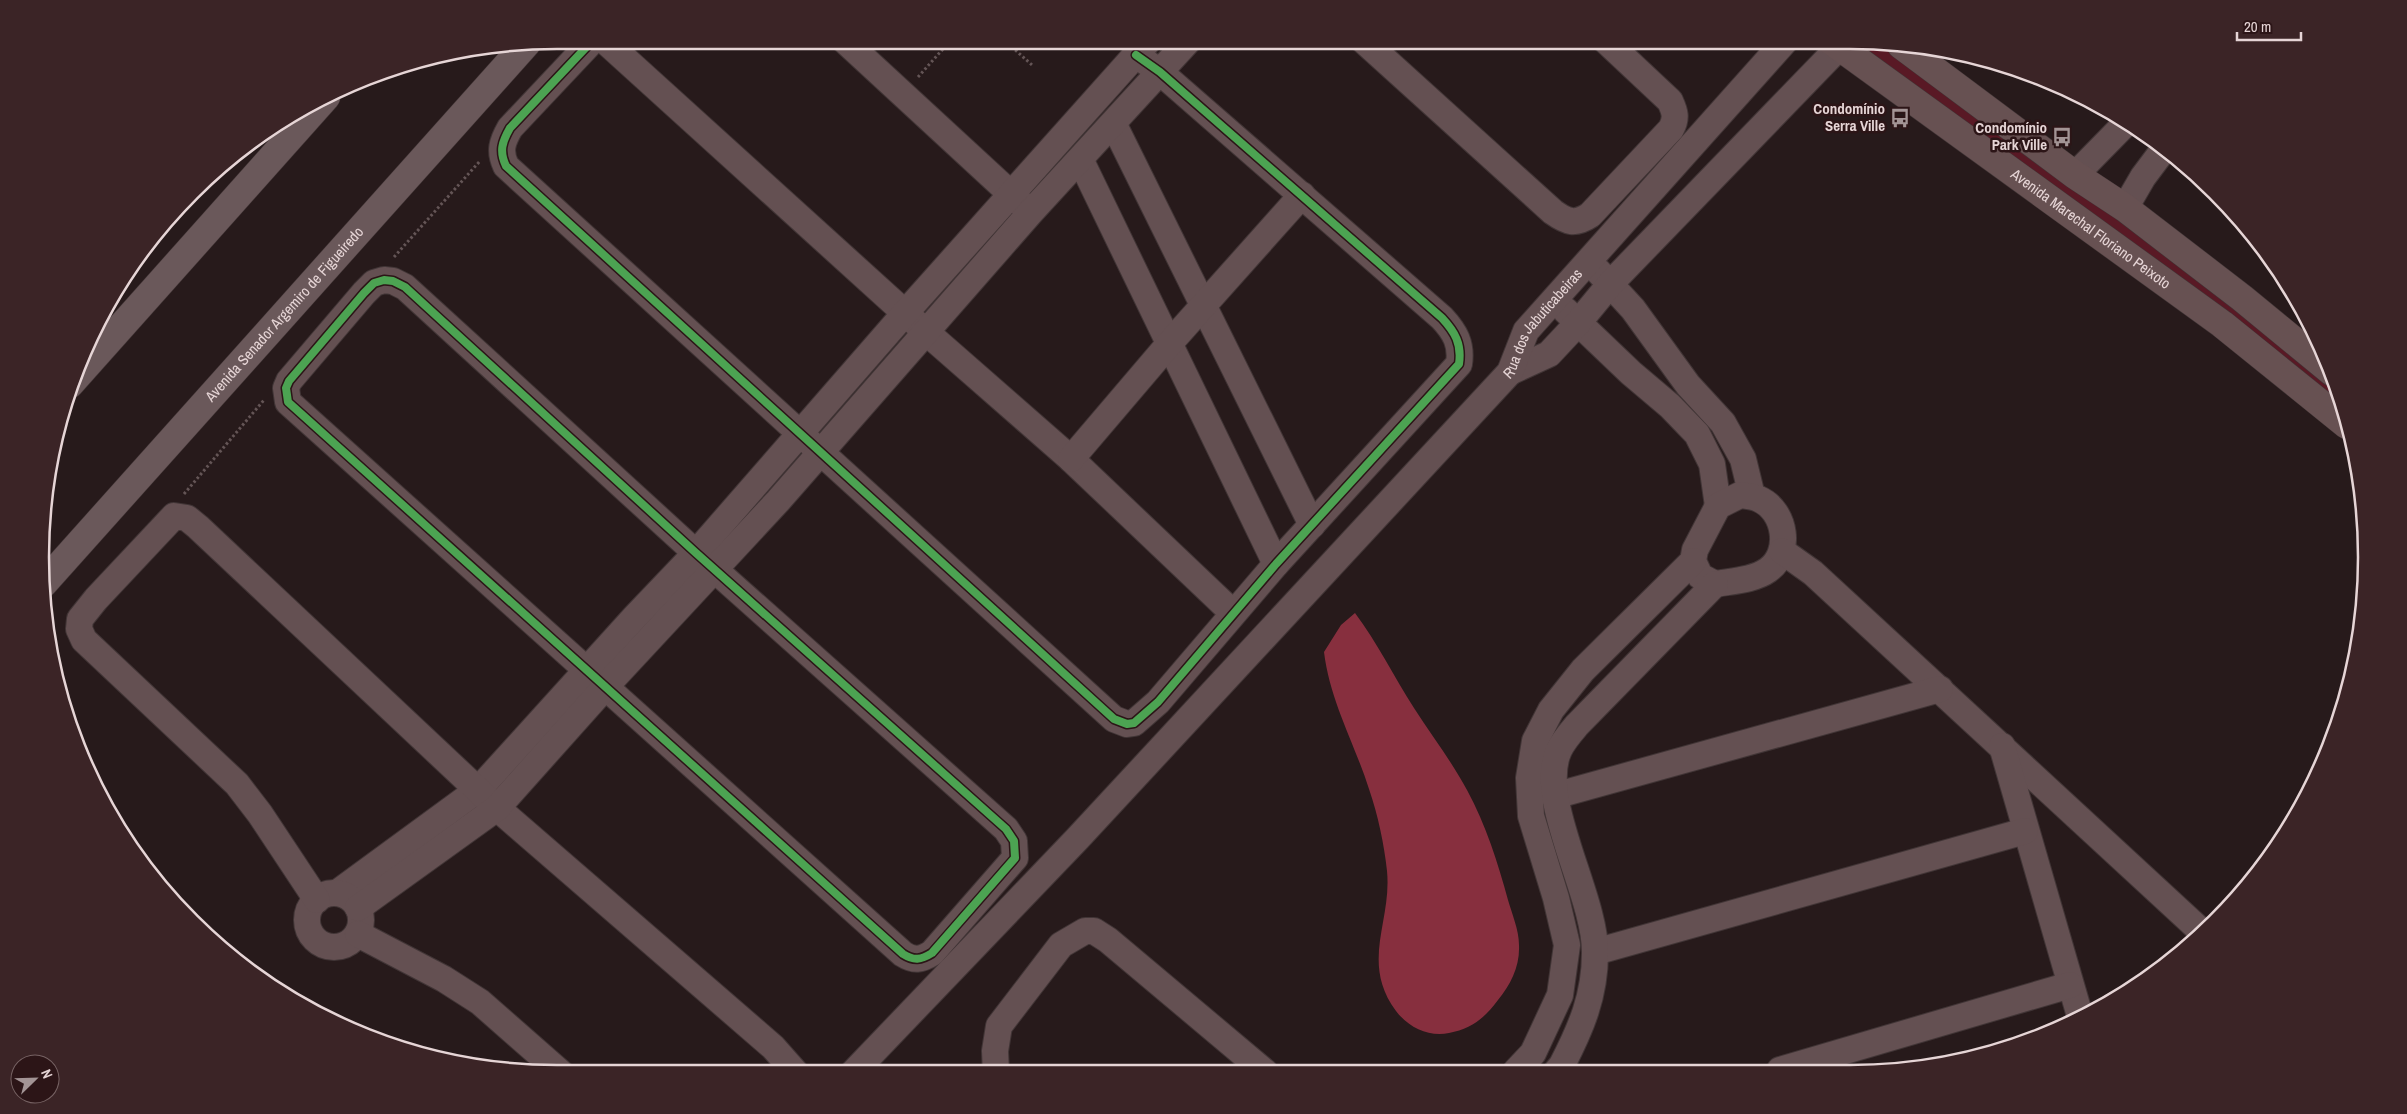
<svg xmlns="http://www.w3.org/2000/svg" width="2407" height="1114" font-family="'Archivo Narrow',sans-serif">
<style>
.green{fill:#591925}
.water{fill:#872f3e}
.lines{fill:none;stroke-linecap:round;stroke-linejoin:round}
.street-casing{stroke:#413536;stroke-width:28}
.primary-casing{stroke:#413536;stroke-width:29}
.highway-casing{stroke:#413536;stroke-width:29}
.path{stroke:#645556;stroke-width:3;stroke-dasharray:2.5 2.5;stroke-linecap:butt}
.street{stroke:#645052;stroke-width:26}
.primary{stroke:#675152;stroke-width:28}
.highway{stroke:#6a585a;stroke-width:28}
.cycleway-casing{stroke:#2c1517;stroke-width:11}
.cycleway{stroke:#4ca352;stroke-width:8}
.labels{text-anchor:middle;stroke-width:5;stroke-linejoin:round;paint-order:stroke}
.poi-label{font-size:15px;font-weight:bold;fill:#e6d5d6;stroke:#2c1517;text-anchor:end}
.street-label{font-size:15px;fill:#e6d5d6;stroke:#2c1517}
.rim{fill:none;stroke:#e6d5d6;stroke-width:2.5}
</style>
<rect width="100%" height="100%" fill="#271a1b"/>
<path class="green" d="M1850,40L1890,44L2335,382L2347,421Z"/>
<path class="water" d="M1355,613C1377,642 1394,677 1414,708C1432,736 1452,762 1467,790C1486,825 1498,863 1508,900C1512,914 1519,930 1519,945C1520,966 1511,984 1498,1000C1485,1018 1471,1029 1449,1033C1429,1037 1409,1028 1396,1011C1360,962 1392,922 1387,871C1384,844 1378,815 1369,789C1354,742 1330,701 1324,652L1341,625Z"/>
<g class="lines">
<defs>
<g id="street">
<path d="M593,40L510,128C502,142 499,151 506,166L1114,719L1127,724L1134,723L1158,702L1276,564L1459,364C1462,344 1455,332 1442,318L1160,72L1136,55"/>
<path d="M604,40L926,332L1071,459L1233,613"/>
<path d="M844,40L1025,207"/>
<path d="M1363,40L1553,212C1567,222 1575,225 1590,215L1671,129C1677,118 1675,112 1670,101L1605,40"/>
<path d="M1114,125L1312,525"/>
<path d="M1081,161L1276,564"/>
<path d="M2075,175L2127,122"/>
<path d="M2125,208L2143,177L2164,149"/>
<path d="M1598,271L1633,309L1688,385L1723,423L1743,459L1752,496"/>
<path d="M384,280L393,281L405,287L696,553L1006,829L1014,841L1015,858L932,953C921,960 914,961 903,954L288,402L286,388L289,381L364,293L374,283Z"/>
<path d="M1565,310L1631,373L1670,406L1697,434L1712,464L1718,506"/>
<path d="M1510,372L1549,354L1578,323L1611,283L1846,40"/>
<path d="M1071,459L1169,344L1302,195"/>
<path d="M1740,495C1747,496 1753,496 1759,499C1786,511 1792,553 1768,570C1754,580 1732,581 1715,584L1700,576L1693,561L1695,550L1718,506Z"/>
<path d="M1782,551L1813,573L2201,931"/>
<path d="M2002,746L2080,1016"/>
<path d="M1554,796L1940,689"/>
<path d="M337,893L479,789L634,618L696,553L906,312L1149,40"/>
<circle cx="334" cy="920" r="27"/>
<path d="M317,900L260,814L237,784L84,640L79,629L80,619L96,599L174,516L187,518L198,527L497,808L773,1047L796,1073"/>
<path d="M358,908L497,808L606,686L778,501L1031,212L1189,40"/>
<path d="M358,934L444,979L480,1002L562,1074"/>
<path d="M1595,952L2025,831"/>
<path d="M1780,1070L2070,985"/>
<path d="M1516,1071L1533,1053L1560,995L1567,945L1556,898L1531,816L1529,778L1535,741L1551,710L1583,670L1693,561"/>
<path d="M1557,1071L1562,1065C1581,1028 1595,996 1595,953C1596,896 1536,800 1559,750C1563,741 1571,732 1577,725L1715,584"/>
<path id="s1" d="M853,1073L1078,838L1510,372L1526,331L1786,40"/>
<path d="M996,1073L995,1051L999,1026L1061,945L1085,931H1094L1108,940L1265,1072"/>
</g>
<g id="primary">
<path id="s2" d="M1830,40L2222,324L2347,425"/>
<path d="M1901,45L2075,175L2125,208L2242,298L2332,372"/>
</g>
<g id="highway">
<path d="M70,384L326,97"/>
<path id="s3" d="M43,584L527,43"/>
</g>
</defs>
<use href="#street" class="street-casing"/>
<use href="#primary" class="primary-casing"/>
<use href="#highway" class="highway-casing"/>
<path class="path" d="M1004,40L1032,65
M918,77L951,40
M394,257L480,161
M184,494L264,400"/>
<use href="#street" class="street"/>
<use href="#primary" class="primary"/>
<use href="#highway" class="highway"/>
<defs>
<path id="cycleway" d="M593,40L510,128C502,142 499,151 506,166L1114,719L1127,724L1134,723L1158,702L1276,564L1459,364C1462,344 1455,332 1442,318L1160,72L1136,55
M384,280L393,281L405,287L696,553L1006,829L1014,841L1015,858L932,953C921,960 914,961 903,954L288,402L286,388L289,381L364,293L374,283Z"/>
</defs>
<use href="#cycleway" class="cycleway-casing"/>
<use href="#cycleway" class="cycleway"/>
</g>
<defs>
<symbol id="bus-bare" viewBox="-9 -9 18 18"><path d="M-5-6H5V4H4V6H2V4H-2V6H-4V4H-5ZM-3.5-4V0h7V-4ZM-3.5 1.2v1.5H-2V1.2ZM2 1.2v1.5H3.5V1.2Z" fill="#a39495" stroke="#2c1517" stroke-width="2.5" paint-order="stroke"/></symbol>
</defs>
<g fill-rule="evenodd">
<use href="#bus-bare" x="1886" y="104" width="28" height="28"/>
<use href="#bus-bare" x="2048" y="123" width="28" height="28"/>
</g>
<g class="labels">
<g class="poi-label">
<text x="1885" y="114">Condomínio<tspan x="1885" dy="17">Serra Ville</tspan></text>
<text x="2047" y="133">Condomínio<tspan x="2047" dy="17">Park Ville</tspan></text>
</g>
<g class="street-label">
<text dy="5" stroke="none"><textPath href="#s2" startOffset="322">Avenida Marechal Floriano Peixoto</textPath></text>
<text dy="5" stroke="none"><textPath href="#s3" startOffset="362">Avenida Senador Argemiro de Figueiredo</textPath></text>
<text dy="5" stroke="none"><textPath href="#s1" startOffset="1020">Rua dos Jabuticabeiras</textPath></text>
</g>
</g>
<path d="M0 0H2407V1114H0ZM557 49H1850A508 508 0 0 1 2358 557V557A508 508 0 0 1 1850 1065H557A508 508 0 0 1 49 557V557A508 508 0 0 1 557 49Z" fill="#3b2426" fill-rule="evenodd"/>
<path class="rim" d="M557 49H1850A508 508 0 0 1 2358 557V557A508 508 0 0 1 1850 1065H557A508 508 0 0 1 49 557V557A508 508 0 0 1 557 49Z"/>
<g transform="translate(35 1079) rotate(67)"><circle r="24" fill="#2c1517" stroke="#766263"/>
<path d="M0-4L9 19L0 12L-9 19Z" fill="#a39495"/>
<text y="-8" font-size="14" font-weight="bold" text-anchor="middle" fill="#e6d5d6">N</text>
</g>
<path d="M2237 32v8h64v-8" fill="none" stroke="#e6d5d6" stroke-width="2.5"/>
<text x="2244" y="32" font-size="15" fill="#e6d5d6" stroke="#2c1517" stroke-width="4" paint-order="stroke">20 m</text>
</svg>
